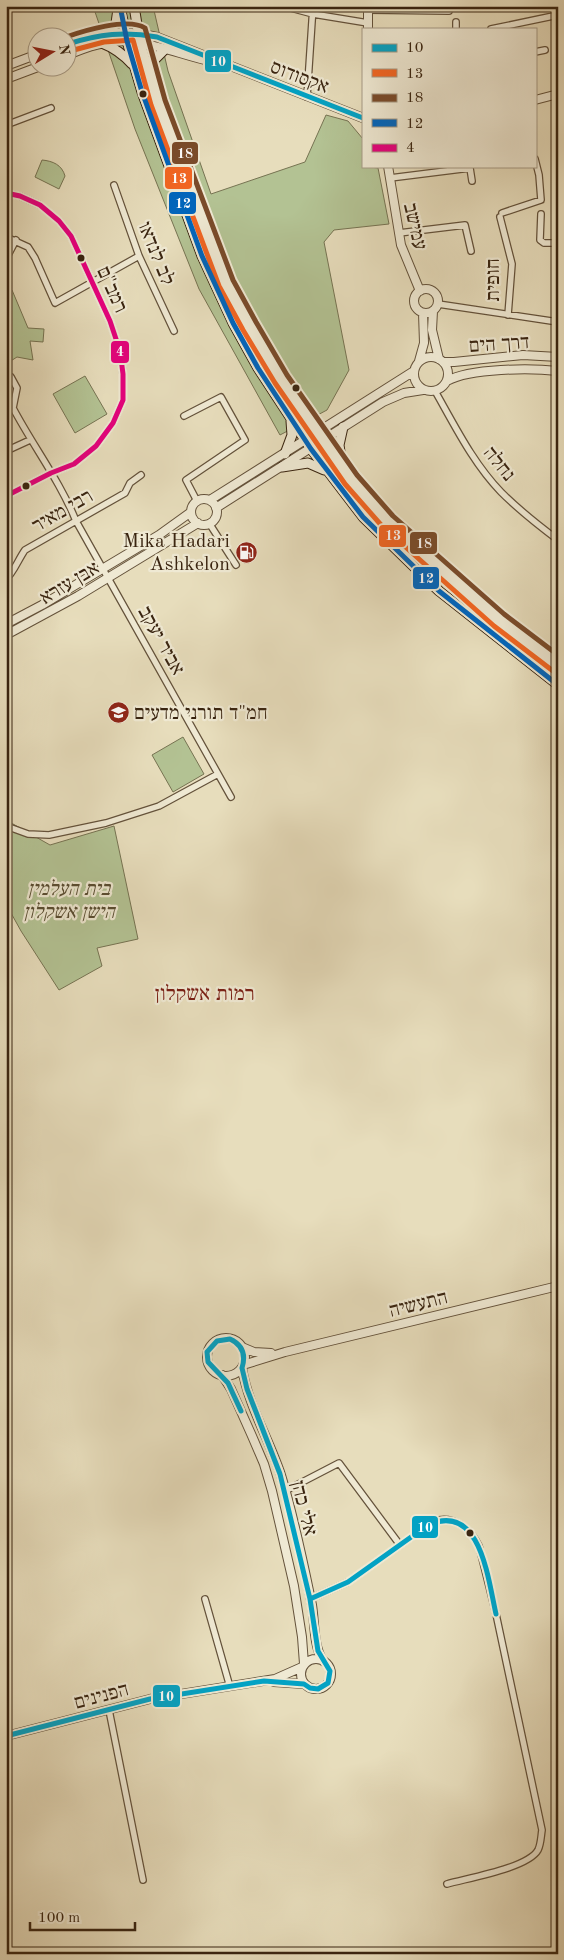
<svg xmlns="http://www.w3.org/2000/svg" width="564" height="1960" font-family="'Old Standard TT','Frank Ruhl Libre',serif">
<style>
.green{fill:#b3c293;stroke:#767352}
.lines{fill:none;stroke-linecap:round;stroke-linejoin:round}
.minor-casing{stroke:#64523b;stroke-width:8}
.tertiary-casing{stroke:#64523b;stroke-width:10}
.secondary-casing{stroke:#392410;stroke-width:11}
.minor{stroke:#efe9d3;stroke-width:5.5}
.tertiary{stroke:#efe9d3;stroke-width:8}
.secondary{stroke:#efe9d3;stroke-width:9}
.bus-1-casing{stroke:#efe9d3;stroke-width:9}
.bus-2-casing{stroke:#efe9d3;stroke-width:9}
.bus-3-casing{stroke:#efe9d3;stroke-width:9}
.bus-4-casing{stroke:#efe9d3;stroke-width:9}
.bus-5-casing{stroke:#efe9d3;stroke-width:9}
.bus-1{stroke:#03a2c4;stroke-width:5}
.bus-2{stroke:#f26522;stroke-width:5}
.bus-3{stroke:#7a4b2a;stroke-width:5}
.bus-4{stroke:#0065bd;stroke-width:5}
.bus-5{stroke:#e5007d;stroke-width:5}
.bus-dot{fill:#392410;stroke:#efe9d3;stroke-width:2}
.labels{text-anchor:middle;stroke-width:4.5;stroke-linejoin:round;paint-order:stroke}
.street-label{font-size:20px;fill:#392410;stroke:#efe9d3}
.poi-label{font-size:20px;fill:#392410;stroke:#efe9d3;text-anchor:end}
.park-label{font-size:20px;font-style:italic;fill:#584c31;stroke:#efe9d3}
.neighbourhood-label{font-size:21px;fill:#7a1f14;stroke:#efe9d3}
.line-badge{stroke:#efe9d3;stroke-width:2}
.badge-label{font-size:14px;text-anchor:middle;font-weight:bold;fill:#fff}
</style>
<rect width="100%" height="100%" fill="#e7ddbc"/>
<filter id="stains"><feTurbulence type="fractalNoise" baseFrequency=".004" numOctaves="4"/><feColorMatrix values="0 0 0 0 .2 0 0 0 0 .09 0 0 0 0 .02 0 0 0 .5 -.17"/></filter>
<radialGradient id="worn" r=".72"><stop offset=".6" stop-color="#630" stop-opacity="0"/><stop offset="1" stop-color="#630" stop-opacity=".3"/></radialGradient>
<path class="green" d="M93,6H153L168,71L211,194L305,162L326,115L348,121L363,139V166L378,168L389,224L334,230L324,242L349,370L327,410L280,435L199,289L135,129Z
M42,160C53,161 62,165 65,176L59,189L35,177Z
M12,290L28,328L44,329L43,342L30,341L33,360L17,357L6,364V291Z
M85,376L107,414L75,433L53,394Z
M183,737L204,774L173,792L152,755Z
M6,820L50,845L114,826L138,939L97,948L102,966L59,990L21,931L6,904Z"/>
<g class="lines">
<defs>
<path id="minor" d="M283,6L313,14L368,23
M368,10L449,11
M456,22V29
M491,29L558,15
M535,52L545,50
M307,97L313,6
M6,125L51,108
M390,178L470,168L472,181
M114,185L139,256L174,331
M6,193L20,196L40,205L59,221L71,236L110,321L120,351L123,374V400L113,423L96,446L74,464L51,473L6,496
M502,213L541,200L539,175L535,159
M541,214L540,240L544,243H558
M500,217L512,264L508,315
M399,233L465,225L471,251
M6,237L28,247L35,258L55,303L139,256
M6,259L16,240
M438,304L558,322
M11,377L17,388L13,408
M435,391C455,426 473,463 501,492C519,510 538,525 558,540
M6,409L13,408C33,446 60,481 76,521L231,797
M184,416L221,397L245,440L186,480L197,501
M6,451L30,440
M209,523L236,565
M6,579C13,574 19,558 25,550L125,493L130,483L141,475
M6,826L28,834L49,835L106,823L159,806L218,774
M285,1491L339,1463L400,1545
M205,1599L230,1687
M310,1599L348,1582L434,1521C454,1515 470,1528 479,1546L496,1614L542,1830C541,1836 541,1844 538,1850C528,1868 468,1878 447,1884
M109,1710L143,1880"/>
<path id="tertiary" d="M368,6V29
M68,44C102,32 121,29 157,37L363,118
M68,55C86,47 108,40 128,41C157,44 185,56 213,62
M6,66L38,54
M6,79L38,67
M535,100L558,94
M388,166L401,245L420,291
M414 301a12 12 0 1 1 24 0a12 12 0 1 1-24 0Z
M433,311L432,330L439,359
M414 374a17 17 0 1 1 34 0a17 17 0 1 1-34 0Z
M419,361L424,343L423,313
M443,362H454L523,355L558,357
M447,381C470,368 531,368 558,371
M191 512a13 13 0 1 1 26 0a13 13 0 1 1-26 0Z
M210,500L414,371
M216,508L383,402L404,393L423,390
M6,624L42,605L159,535L191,512
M6,635L78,596L198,523
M207 1357a19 19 0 1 1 38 0a19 19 0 1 1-38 0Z
M242,1347L254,1352L271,1353
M243,1365L285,1352L558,1286
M242,1368C248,1405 269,1439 281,1475C294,1517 303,1562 312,1605C315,1623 313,1645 323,1661
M222,1375L231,1389L252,1436L264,1464L272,1491L294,1586L302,1637L304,1664
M301 1674a15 15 0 1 1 30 0a15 15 0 1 1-30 0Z
M274,1682L304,1684
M6,1736L150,1699L275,1679L302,1667"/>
<path id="secondary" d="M120,6L127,41L142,92L202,256L233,323L258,368L311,449L363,517L439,591L558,685
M134,6L140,43L158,102L215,254L226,283L249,326L281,379L351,480L388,521L499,620L558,665
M109,33L116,23L118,9
M102,43C115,48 123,54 132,64
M150,73L153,61L165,49
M285,454L292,435L291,421
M342,465L339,445L343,427
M282,467L308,463L324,470"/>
</defs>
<use href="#minor" class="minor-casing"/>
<use href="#tertiary" class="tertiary-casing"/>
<use href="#secondary" class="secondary-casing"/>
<use href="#minor" class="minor"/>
<use href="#tertiary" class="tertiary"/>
<use href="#secondary" class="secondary"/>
<defs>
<path id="bus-1" d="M68,44C99,34 125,31 157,37L363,118
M241,1411L228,1383L208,1362L207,1352L217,1341L230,1339C243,1345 246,1355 242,1368
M310,1599L348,1582L428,1525C481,1501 488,1580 496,1614
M6,1736L150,1699L264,1681L304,1684L310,1688L318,1689L328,1683L330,1671L318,1651L310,1599L280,1474L247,1389L242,1368"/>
<path id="bus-2" d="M70,51L104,42L133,40L151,105L219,286L243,330L275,383L345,484L382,526L494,626L553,671"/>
<path id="bus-3" d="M66,37C83,31 128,17 145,28L165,100L233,280L256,322L287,375L357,475L393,516L504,614L558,655"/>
<path id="bus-4" d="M120,6L127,41L142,92L202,256L233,323L258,368L311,449L363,517L439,591L558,685"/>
<path id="bus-5" d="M6,193L20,196L40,205L59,221L71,236L110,321L120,351L123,374V400L113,423L96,446L74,464L51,473L6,496"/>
</defs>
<use href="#bus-1" class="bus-1-casing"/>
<use href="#bus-2" class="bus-2-casing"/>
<use href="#bus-3" class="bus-3-casing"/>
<use href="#bus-4" class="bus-4-casing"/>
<use href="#bus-5" class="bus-5-casing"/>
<use href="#bus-1" class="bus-1"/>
<use href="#bus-2" class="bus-2"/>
<use href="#bus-3" class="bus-3"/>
<use href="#bus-4" class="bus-4"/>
<use href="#bus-5" class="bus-5"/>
</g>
<defs>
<symbol id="fuel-disc" viewBox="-11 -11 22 22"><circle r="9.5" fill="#8f2418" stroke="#efe9d3"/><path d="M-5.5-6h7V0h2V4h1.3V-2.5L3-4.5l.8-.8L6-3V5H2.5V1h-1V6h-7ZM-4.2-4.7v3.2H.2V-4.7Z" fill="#fff"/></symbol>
<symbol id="school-disc" viewBox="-11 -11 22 22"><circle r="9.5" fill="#8f2418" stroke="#efe9d3"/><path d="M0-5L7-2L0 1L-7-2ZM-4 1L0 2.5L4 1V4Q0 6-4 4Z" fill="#fff"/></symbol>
</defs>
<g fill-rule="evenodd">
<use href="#fuel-disc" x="234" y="540" width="25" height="25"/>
<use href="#school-disc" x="106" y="700" width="25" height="25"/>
</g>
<g class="bus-dot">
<circle cx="143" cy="94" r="4.5"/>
<circle cx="81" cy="258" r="4.5"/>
<circle cx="296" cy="388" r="4.5"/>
<circle cx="26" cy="486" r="4.5"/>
<circle cx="470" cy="1533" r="4.5"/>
</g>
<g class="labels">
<g class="street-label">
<text transform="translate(300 76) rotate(21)" y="7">אקסודוס</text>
<text transform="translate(416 226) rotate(77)" y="7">עמישב</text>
<text transform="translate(157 253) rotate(68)" y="7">לב לנדאו</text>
<text transform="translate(492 280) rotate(-90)" y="7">חופית</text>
<text transform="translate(113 289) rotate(66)" y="7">רמב"ם</text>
<text transform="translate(499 343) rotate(-4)" y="7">דרך הים</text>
<text transform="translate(500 463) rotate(51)" y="7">נחלה</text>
<text transform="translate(62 510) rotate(-30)" y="7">רבי מאיר</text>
<text transform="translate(69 582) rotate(-31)" y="7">אבן עזרא</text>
<text transform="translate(162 640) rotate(61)" y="7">אביר יעקב</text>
<text transform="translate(418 1303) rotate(-14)" y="7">התעשיה</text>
<text transform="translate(305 1508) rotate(76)" y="7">אלי כהן</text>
<text transform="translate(101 1695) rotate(-15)" y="7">הפנינים</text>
</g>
<g class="poi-label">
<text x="230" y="547">Mika Hadari<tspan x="230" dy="23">Ashkelon</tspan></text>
<text x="134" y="719" text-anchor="start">חמ"ד תורני מדעים</text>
</g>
<g class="park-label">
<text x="69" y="895">בית העלמין<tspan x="69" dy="23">הישן אשקלון</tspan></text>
</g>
<g class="neighbourhood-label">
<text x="205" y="1000">רמות אשקלון</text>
</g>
</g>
<g class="line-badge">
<rect x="204" y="49" width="28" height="24" rx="5" fill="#03a2c4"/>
<rect x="171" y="141" width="28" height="24" rx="5" fill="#7a4b2a"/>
<rect x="164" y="166" width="29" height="24" rx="5" fill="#f26522"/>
<rect x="168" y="191" width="29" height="24" rx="5" fill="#0065bd"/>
<rect x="110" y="340" width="20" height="24" rx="5" fill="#e5007d"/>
<rect x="378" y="524" width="29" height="24" rx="5" fill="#f26522"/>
<rect x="409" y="531" width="29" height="24" rx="5" fill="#7a4b2a"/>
<rect x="412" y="566" width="28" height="24" rx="5" fill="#0065bd"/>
<rect x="411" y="1515" width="28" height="24" rx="5" fill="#03a2c4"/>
<rect x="152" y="1684" width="29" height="24" rx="5" fill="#03a2c4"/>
</g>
<g class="badge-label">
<text x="218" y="66">10</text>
<text x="185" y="158">18</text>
<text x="179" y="183">13</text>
<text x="183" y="208">12</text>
<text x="120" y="356">4</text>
<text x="393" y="540">13</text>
<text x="424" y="548">18</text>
<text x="426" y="583">12</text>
<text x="425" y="1532">10</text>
<text x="166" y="1701">10</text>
</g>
<rect width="564" height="1960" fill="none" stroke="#e7ddbc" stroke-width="25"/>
<rect x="8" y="8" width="549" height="1945" fill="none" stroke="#392410" stroke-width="2.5"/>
<rect x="12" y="12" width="539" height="1935" fill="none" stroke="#392410"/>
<rect x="362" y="28" width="175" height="140" fill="#efe9d3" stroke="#a69a85"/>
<rect x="372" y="44" width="25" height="8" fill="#03a2c4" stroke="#a69a85"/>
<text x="406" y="52" font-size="15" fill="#392410">10</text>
<rect x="372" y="69" width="25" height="8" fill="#f26522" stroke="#a69a85"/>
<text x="406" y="78" font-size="15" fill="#392410">13</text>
<rect x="372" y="94" width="25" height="8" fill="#7a4b2a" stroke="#a69a85"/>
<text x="406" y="102" font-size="15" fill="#392410">18</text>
<rect x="372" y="119" width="25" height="8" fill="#0065bd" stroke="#a69a85"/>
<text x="406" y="128" font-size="15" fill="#392410">12</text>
<rect x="372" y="144" width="25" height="8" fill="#e5007d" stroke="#a69a85"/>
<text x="406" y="152" font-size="15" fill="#392410">4</text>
<g transform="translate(52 52) rotate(80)"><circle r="24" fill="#efe9d3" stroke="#a69a85"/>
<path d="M0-4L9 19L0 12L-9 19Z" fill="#8f2418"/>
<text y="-8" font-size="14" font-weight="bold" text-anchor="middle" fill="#392410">N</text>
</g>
<path d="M30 1922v8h105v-8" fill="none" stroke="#392410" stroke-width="2.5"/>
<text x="38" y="1922" font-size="15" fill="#392410" stroke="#efe9d3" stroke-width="4" paint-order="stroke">100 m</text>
<rect width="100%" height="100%" filter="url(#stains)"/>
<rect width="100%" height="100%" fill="url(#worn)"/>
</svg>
